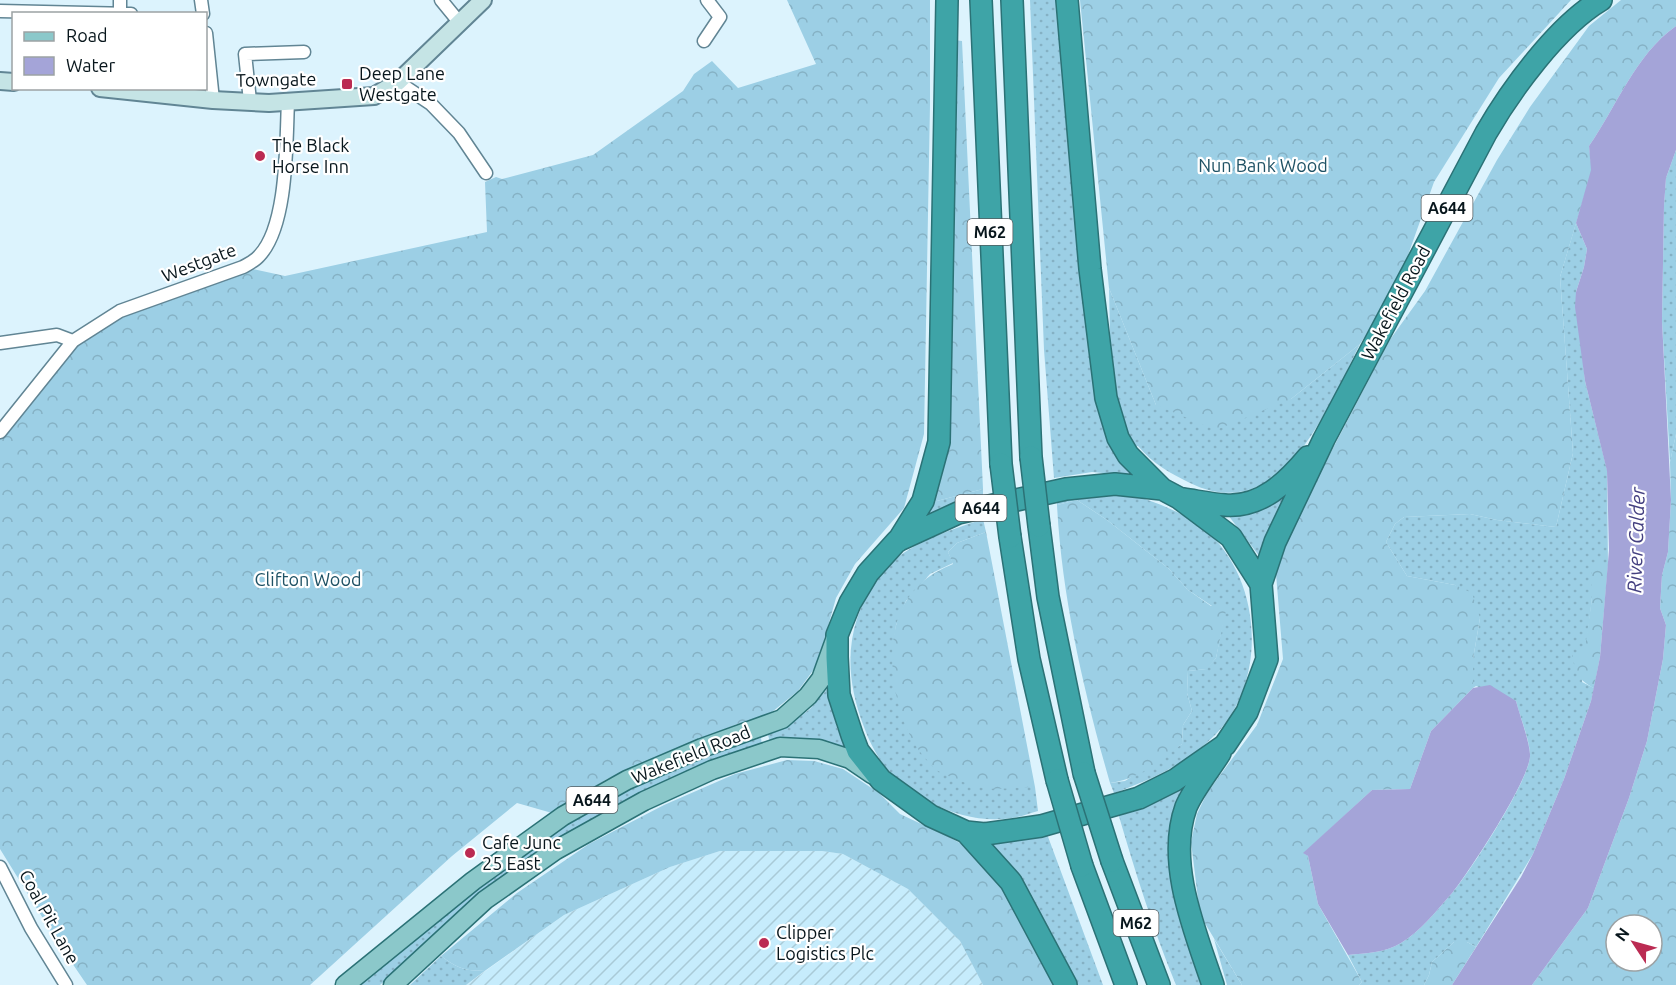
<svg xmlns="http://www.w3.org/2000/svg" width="1676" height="985" font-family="Ubuntu,sans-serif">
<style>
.industrial{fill:url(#industrial-furrows)}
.grass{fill:url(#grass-dots)}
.forest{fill:url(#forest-crowns);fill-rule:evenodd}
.water{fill:#a4a4d8}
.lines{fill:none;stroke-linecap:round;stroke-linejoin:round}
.street-casing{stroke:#618594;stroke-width:15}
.secondary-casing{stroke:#618594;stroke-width:20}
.primary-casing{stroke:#2b7276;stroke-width:21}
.highway-casing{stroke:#2b7276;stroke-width:24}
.street{stroke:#fff;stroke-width:12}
.secondary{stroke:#c5e4e5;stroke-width:16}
.primary{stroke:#8bc8ca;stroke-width:18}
.highway{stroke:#3ea4a7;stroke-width:21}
.highway-bridge-casing{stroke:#2b7276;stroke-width:24;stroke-linecap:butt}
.highway-bridge{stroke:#3ea4a7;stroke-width:21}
.poi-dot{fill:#bb2b52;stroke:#fff;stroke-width:2}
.labels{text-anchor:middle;stroke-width:4.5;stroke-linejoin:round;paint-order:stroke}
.shield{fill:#fff;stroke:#525c60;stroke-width:1.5}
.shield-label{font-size:16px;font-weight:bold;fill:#08161c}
.poi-label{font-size:18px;fill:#08161c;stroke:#fff;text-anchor:start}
.street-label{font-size:18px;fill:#08161c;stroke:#fff}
.park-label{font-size:18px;fill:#1f5265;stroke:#fff}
.water-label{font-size:20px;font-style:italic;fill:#444080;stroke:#fff}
</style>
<defs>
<pattern id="industrial-furrows" width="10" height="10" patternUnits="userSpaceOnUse" patternTransform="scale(1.5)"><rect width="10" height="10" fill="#c6ecfc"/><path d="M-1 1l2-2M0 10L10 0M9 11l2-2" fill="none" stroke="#a9cad7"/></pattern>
<pattern id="grass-dots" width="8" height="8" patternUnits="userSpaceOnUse" patternTransform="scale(1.5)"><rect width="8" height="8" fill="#9ccfe5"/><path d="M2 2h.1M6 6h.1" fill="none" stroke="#85b1c4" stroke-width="1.8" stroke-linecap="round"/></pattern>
<pattern id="forest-crowns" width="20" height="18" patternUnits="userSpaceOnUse" patternTransform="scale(1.5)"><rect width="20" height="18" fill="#9ccfe5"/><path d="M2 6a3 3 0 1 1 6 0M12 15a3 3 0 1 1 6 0" fill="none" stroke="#85b1c4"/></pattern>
</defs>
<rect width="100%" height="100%" fill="#dcf3fd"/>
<path class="industrial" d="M720,851H822L843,854L908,889L960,941L983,985H466L564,915L670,867Z"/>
<path class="grass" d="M1030,0H1059L1082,270L1134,476L1092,472L1054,478L1044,350Z
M1676,150V434L1670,462L1662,321L1664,206L1666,178Z
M1576,223L1587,249L1584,267L1576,292L1585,381L1607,470L1608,565H1592V598L1582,682L1594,688L1591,701L1564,779L1533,854L1476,947L1467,942H1454L1432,962L1429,975L1424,985H1359L1362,982L1348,955C1366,953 1385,953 1401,943C1420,932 1438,909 1453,892C1470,872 1532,777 1530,754C1529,738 1520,717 1516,701L1476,686L1473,688V659L1480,618L1455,585L1407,576L1386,542L1395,524L1404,517L1470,514L1497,520L1556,527L1573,453L1560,277Z
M1109,288L1156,405L1291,399L1360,344C1328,407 1282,528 1190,483C1170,473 1153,464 1138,446L1135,447L1126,433L1113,397L1108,349L1110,333Z
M983,489V497L925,515L929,503Z
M1124,492C1151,501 1180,510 1203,528C1262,576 1269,679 1216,734C1188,763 1151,780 1114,793L1110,783L1125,781L1182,744L1183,725L1192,711L1187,693L1188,671L1206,669L1216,658L1226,606H1212L1188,590L1168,568L1107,520L1077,500L1057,505V497Z
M1288,495L1260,557L1228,515L1262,509Z
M983,519L986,532L957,543L948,552L953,563L930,574L906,601L896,625L893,649L981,787H1035L1038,811C1030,813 1021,817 1012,818C984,822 957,816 932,803C917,794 900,784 888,770C878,759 869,741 864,727C843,673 845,622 880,575C905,543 946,532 983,519Z
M829,687L837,728L846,745V749L770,742L768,735L789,725L810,709Z
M761,738L762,745L645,791L595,817L540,851L491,887L380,985H361C402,950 443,912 486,879C569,818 661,766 761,738Z
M1188,783C1182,794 1176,805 1173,817C1159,868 1189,936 1204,985H1176C1153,929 1135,871 1118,813Z
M1047,834L1103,985H1078L1050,930L1030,897L984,841Z
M1214,939L1242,985H1227Z
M441,956C457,968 466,972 486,970L466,985H410Z"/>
<path class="forest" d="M787,0H930V105L924,434L904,508L855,564L836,598L817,665L798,691L767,716L737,724L607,779L552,813L517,803L452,856L310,985H87L57,941L0,849V432L73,341L120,311L243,267L285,276L487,232L485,182L496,177L502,179L593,155L683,91L694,74L712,61L738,88L816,64Z
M1080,0H1571L1499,78L1434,182L1397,286L1360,344L1291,399L1216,430L1156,405L1109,288Z
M1621,0H1676V26C1635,55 1617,106 1589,146L1592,170L1560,277L1573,453L1556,527L1497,520L1470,514L1404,517L1395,524L1386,542L1407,576L1455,585L1472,593L1480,618L1473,659V688L1431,731L1410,789L1372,790L1304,853L1308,856L1318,904L1362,982L1359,985H1242L1200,915L1191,842L1197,814L1207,793L1257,725L1283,659L1276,574L1284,542L1389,341L1425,291L1497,160L1530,107L1589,26Z
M954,40L962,41L983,489L929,503Z
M1676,434V985H1532L1588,908L1629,798L1647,741L1663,659L1666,625L1660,608L1662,575L1668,552L1671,500L1670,462ZM1616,925H1652V961H1616Z
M1077,500L1107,520L1168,568L1188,590L1211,606H1227L1216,658L1207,669L1188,671L1187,693L1192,711L1183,725L1182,744C1159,761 1140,779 1110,783C1084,692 1062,599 1057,505Z
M986,532L1035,787C1018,787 996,791 979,787C967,784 952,778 940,772C935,770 931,764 927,760C894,726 879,641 907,600C920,581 932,573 953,564L948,552L957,543Z
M1592,565H1608L1600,657L1594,688C1579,681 1576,672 1572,655L1585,648L1592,598Z
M787,760L814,761L843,769L879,793L900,814L947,836L971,849L994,872L1056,985H983L960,941L908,889L843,854L822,851H720L670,867L564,915L486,970C466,972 457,968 441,956L517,893L589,844L664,805L735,774Z
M1454,942H1467L1476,947L1452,985H1424L1429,975L1432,962Z"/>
<path class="water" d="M1676,26V150L1666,178L1664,206L1662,321L1671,500L1668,552L1662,575L1660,608L1666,625L1663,659L1647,741L1629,798L1588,908L1532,985H1452L1521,877L1533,854L1564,779L1591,701L1600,657L1609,550L1607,471L1585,381L1575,307L1576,292L1584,267L1587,249L1576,223L1591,170L1589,146C1617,106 1635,55 1676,26Z
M1490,685L1516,701C1520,716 1529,740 1530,754C1532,777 1469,872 1453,892C1438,909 1420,932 1401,943C1385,953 1366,953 1348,955L1318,904L1308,856L1303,853L1372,790L1410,789L1431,731L1473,688Z"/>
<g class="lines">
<defs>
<path id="street" d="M120,0V13
M201,0L203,14
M441,0L459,22
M0,11L131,14
M206,33L213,100
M704,41L720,17L707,0
M398,82L431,104L459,133L486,173
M250,101L245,54L304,52
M0,343L57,335L73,341
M0,432L73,341L120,311L243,267C248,264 255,261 259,256C288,226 286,143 288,101
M0,867L31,928L66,985"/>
<path id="secondary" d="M0,81L14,82
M100,88L213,100L269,103L374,96L398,82L483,0"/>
<path id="primary" d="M345,985L473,881L563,816L627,780L702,748L782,719L808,696L821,679L835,640
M393,985L485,900L556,850L644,801L712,770L780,747L819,749L850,759L872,774"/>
<path id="highway" d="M981,0L1001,464
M1012,0L1031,457
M1067,0L1090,269L1106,398L1118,438L1128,455L1162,489
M1115,484L1162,489L1179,498L1231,537L1261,584L1267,659L1247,712L1225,745L1175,780L1139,798L1041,826L985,834L966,832L931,816L881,780L858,751L852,735L839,695L837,657V635L850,603L868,573L897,541L958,513L1066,489Z
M1183,499C1197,501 1211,504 1225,505C1261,508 1287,482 1308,457
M1039,526L1048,597L1084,773
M1010,537L1029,659L1057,780
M898,541L923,501L939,442L947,0
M1261,584L1275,542L1324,439L1486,133C1511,90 1557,26 1601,0
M966,832L1011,882L1066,985
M1112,861L1159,985
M1082,866L1126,985
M1213,985C1195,931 1166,863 1186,807C1193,790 1210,769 1220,753"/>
</defs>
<use href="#street" class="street-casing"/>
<use href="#secondary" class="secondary-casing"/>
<use href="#primary" class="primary-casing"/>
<use href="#highway" class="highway-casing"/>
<use href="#street" class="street"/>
<use href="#secondary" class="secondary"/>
<use href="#primary" class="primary"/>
<use href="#highway" class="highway"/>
<defs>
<path id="highway-bridge" d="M1031,457L1039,526
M1001,464L1010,537
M1084,773L1112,861
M1057,780L1082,866"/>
</defs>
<use href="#highway-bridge" class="highway-bridge-casing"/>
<use href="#highway-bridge" class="highway-bridge"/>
</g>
<g class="poi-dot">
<rect x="341" y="78" width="12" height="12" rx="3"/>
<circle cx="260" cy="156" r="6"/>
<circle cx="470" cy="853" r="6"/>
<circle cx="764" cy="943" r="6"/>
</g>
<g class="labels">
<g class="shield">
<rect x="1421.5" y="195" width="51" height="26" rx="4.5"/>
<rect x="967.5" y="219" width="45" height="26" rx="4.5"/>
<rect x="955.5" y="495" width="51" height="26" rx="4.5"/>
<rect x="566.5" y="787" width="51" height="26" rx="4.5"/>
<rect x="1113.5" y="910" width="45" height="26" rx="4.5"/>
</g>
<g class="shield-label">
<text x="1447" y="214">A644</text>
<text x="990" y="238">M62</text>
<text x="981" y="514">A644</text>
<text x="592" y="806">A644</text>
<text x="1136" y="929">M62</text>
</g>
<g class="poi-label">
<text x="359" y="80">Deep Lane<tspan x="359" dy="21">Westgate</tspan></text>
<text x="272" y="152">The Black<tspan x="272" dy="21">Horse Inn</tspan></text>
<text x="482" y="849">Cafe Junc<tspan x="482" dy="21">25 East</tspan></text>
<text x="776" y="939">Clipper<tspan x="776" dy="21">Logistics Plc</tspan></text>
</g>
<g class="street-label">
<text transform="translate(276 80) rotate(-1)" y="6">Towngate</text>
<text transform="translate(199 263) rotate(-21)" y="6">Westgate</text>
<text transform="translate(1396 303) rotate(-62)" y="6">Wakefield Road</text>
<text transform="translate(691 755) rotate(-22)" y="6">Wakefield Road</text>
<text transform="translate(49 917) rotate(61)" y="6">Coal Pit Lane</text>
</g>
<g class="park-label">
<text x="1263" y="172">Nun Bank Wood</text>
<text x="308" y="586">Clifton Wood</text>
</g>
<g class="water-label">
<text transform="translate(1636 540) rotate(-88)" y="7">River Calder</text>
</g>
</g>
<rect x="12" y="12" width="195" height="78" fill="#ffffff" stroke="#9ca2a4" stroke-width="1.5"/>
<rect x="24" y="32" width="30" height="9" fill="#8bc8ca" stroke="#9ca2a4" stroke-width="1.5"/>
<text x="66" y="42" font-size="18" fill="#08161c">Road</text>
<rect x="24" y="57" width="30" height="18" fill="#a4a4d8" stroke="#9ca2a4" stroke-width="1.5"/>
<text x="66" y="72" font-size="18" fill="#08161c">Water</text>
<g transform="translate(1634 943) rotate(306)"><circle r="28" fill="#ffffff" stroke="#9ca2a4" stroke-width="1.5"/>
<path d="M0-4.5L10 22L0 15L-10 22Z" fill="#bb2b52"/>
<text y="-9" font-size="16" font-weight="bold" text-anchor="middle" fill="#08161c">N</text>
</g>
</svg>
